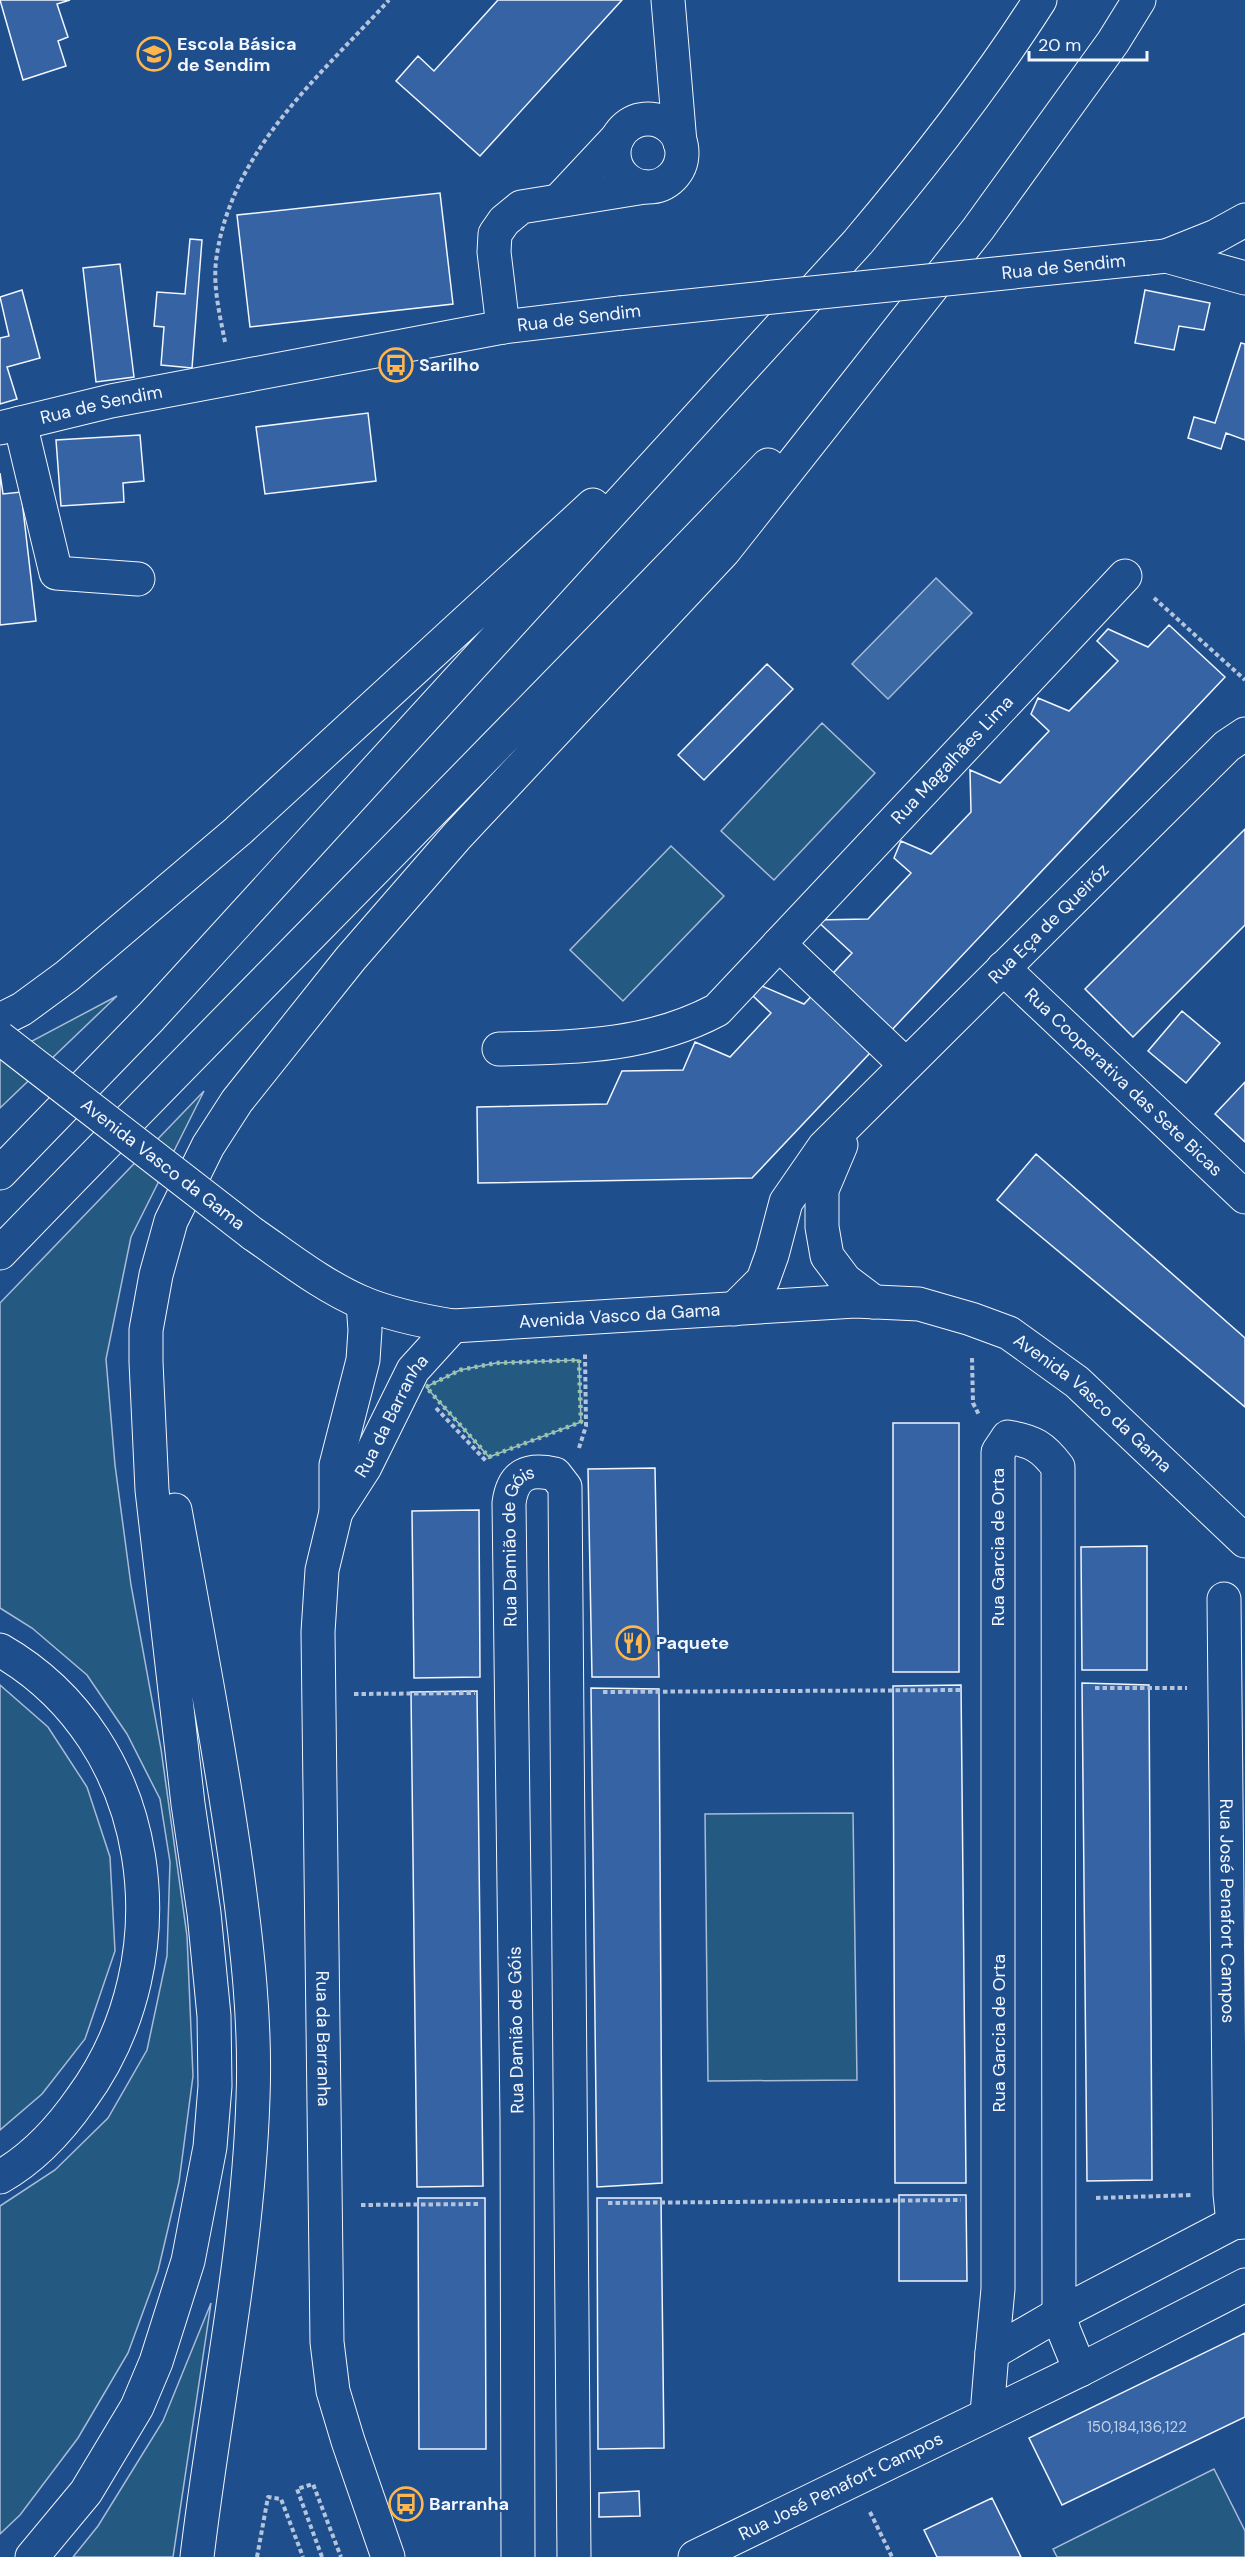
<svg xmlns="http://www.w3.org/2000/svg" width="1245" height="2557" font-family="'DM Sans',sans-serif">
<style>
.green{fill:#245a82;stroke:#a8bbd7;stroke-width:1.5}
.water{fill:#3b69a3;stroke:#a8bbd7;stroke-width:1.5}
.building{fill:#3563a3;stroke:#f2f6ff;stroke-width:1.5}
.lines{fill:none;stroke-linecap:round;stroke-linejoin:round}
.street-casing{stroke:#f2f6ff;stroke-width:35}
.secondary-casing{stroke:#f2f6ff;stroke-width:35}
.primary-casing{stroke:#f2f6ff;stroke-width:35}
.highway-casing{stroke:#f2f6ff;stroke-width:35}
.path{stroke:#b3c4dc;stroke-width:4;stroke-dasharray:4.5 3;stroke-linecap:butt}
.street{stroke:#1f4e8c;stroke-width:33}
.secondary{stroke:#1f4e8c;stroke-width:33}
.primary{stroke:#1f4e8c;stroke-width:33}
.highway{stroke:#1f4e8c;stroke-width:33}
.secondary-bridge-casing{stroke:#f2f6ff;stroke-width:35;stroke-linecap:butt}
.primary-bridge-casing{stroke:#f2f6ff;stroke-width:35;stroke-linecap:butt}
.secondary-bridge{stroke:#1f4e8c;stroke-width:33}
.primary-bridge{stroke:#1f4e8c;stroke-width:33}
.hedge{stroke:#97c8a6;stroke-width:4.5;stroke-dasharray:3 4.5;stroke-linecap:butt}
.labels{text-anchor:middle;stroke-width:4.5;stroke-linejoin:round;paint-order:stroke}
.number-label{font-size:15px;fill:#c3d1e8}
.poi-label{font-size:18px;font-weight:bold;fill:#f2f6ff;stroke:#1f4e8c;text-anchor:start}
.street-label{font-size:18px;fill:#f2f6ff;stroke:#1f4e8c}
</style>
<rect width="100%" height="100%" fill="#1f4e8c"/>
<path class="green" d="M822,723L875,773L774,880L721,831Z
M671,846L724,896L623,1001L570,950Z
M117,996L0,1108V1058Z
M204,1091L131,1237L106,1359L115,1465L131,1585L161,1749L187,1936L193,2076L179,2182L158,2271L128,2353L78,2438L20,2515L0,2534V2206L55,2170L108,2118L147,2050L167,1956L170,1862L160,1799L127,1734L87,1675L32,1628L0,1608V1303Z
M579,1360L581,1422L489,1457L426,1387L460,1370L496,1363Z
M0,1685L48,1727L87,1787L110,1857L115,1951L85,2039L42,2094L0,2130Z
M853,1813L857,2080L708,2081L705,1814Z
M211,2303L173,2557H73L98,2526L163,2421Z
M1214,2469L1245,2531V2557H1057L1053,2549Z"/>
<path class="water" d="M936,578L972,613L888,699L852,664Z"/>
<path class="building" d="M0,0H70L57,4L68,37L58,41L66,66L23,80Z
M498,0H622L480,156L396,81L418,56L434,71Z
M440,193L453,304L250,327L237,215Z
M190,239L202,240L192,368L161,365L164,327L154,326L157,292L185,294Z
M120,264L134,377L96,382L83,268Z
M22,290L40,358L7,367L17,399L0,404V338L9,336L0,297Z
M1145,290L1210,303L1204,330L1179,326L1174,350L1135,343Z
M1241,343L1245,344V440L1226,433L1221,449L1188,438L1194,417L1215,423Z
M368,413L376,481L265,494L256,427Z
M140,435L144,481L123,483L124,502L61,506L56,440Z
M0,473L3,494L21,492L36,621L0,625Z
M1169,625L1225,677L752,1178L478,1183L477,1107L607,1104L622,1071L683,1070L695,1042L730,1057L771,1013L753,996L762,986L804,1004L852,953L816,920L868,919L911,873L894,858L901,841L931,854L971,812L970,770L1000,783L1049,731L1031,714L1038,698L1069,711L1118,661L1097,641L1108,629L1148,647Z
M767,664L793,689L704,780L678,755Z
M1245,829V925L1133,1037L1085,989Z
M1182,1011L1220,1043L1186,1083L1148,1051Z
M1245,1082V1142L1215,1114Z
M1036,1154L1245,1338V1407L997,1200Z
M893,1423H959V1672H893Z
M655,1468L659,1677H592L588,1469Z
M479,1510L480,1677L414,1678L412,1511Z
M1147,1546V1670H1082L1081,1547Z
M1082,1683L1149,1685L1152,2180L1087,2181Z
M961,1685L966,2183H895L893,1686Z
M591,1688L659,1689L662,2183L597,2187Z
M477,1691L483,2186L417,2187L411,1692Z
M899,2195H966L967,2281H899Z
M418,2198H485L486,2449H419Z
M597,2198H661L664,2448L598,2449Z
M1245,2333V2417L1062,2505L1029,2438Z
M639,2491L640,2516L599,2517V2493Z
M992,2498L1021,2557H937L924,2530Z"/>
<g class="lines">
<defs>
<g id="street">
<path d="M668,0L680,143"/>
<circle cx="648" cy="153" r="34"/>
<path d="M560,199L618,137"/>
<path d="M503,327L494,252L495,234L504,221L521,207L645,187"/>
<path d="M20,423L56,573L138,579"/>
<path d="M779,944L906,1065"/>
<path id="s1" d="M1003,968L1245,1197"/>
<path id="s2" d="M499,1049C577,1047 647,1047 717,1010L1125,576"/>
<path d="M841,1145L822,1190V1227L827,1256L845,1280L874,1302"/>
<path id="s3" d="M734,1309L763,1280L772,1255L786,1202L824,1147L1227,746L1245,734"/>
<path id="s4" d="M1224,1599L1230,2194L1233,2223"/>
<path d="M992,2353L998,2289V1452L1008,1437C1033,1441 1043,1447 1058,1467L1059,2314L1064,2331L1080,2370"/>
<path d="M987,2414L992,2353L1059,2314L1233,2223L1245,2222"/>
<path id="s5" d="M518,2557L517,2118L509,1503C513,1474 528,1468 555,1474L565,1487L574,2557"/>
<path id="s6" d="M695,2557L1080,2370L1245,2285"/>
</g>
<g id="secondary">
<path d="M1166,256L1216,236L1245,220"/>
<path id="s7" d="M253,1234C288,1258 323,1286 363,1303C392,1315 422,1321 453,1326L855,1301L919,1304L971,1319L1009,1333L1077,1382L1245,1541"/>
<path id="s8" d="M363,1303L365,1330L363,1360L336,1465V1512L322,1570L318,1632L327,2342L333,2391L348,2441L388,2557"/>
<path id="s9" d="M336,1512L365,1467L413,1370L453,1326"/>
</g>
<g id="primary">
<path d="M1148,258L1166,256L1245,278"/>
<path id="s10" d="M0,428L111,401L503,327L620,313"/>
</g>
<path id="highway" d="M0,1020L22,1009L67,976L238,831L593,505
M0,1173L151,1017L858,242C923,165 986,85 1040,0
M0,1253C255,989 515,730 768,465
M175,1510C197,1630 220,1750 237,1871C247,1945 256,2023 253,2098C248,2253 215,2404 197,2557
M0,1650C157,1740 185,1958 81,2099C60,2129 32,2159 0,2177
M32,2557L86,2492L137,2407L156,2362L188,2261L210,2147L215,2086L214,2016L204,1913L188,1804L152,1490L146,1362V1330L156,1275L171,1221L208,1146L237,1101L351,958L457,836L724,551L978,229L1113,42L1139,0"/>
</defs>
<use href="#street" class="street-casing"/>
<use href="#secondary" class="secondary-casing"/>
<use href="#primary" class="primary-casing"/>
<use href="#highway" class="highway-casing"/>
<path class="path" d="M225,342C220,316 213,288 216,261C230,151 319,77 389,0
M1154,598L1245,680
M972,1358L973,1403L979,1415
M436,1408L486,1461
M579,1448L586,1426L585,1354
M1095,1688H1187
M603,1692L962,1690
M354,1694L475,1693
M1096,2198L1193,2195
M608,2203L961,2200
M361,2205L480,2204
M870,2512L892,2557
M257,2557L268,2497L281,2499L303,2557
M322,2557L297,2489L313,2484L341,2557"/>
<use href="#street" class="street"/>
<use href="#secondary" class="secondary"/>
<use href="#primary" class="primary"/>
<use href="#highway" class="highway"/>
<defs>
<g id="secondary-bridge">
<path id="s11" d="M0,1038L253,1234"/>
</g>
<g id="primary-bridge">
<path id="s12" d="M620,313L1148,258"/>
</g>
</defs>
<use href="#secondary-bridge" class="secondary-bridge-casing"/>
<use href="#primary-bridge" class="primary-bridge-casing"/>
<use href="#secondary-bridge" class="secondary-bridge"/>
<use href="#primary-bridge" class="primary-bridge"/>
<path class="hedge" d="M579,1360L581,1422L489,1457L426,1387L460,1370L496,1363Z"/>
</g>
<defs>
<symbol id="school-ring" viewBox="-11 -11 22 22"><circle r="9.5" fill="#1f4e8c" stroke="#ffb74d" stroke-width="1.5"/><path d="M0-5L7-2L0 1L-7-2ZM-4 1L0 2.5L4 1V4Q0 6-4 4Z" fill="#ffb74d"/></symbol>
<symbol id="bus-ring" viewBox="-11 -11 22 22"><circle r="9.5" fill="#1f4e8c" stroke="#ffb74d" stroke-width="1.5"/><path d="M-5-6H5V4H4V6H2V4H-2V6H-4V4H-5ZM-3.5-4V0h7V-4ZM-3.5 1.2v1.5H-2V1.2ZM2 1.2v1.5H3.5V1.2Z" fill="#ffb74d"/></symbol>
<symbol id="restaurant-ring" viewBox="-11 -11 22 22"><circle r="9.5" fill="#1f4e8c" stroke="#ffb74d" stroke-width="1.5"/><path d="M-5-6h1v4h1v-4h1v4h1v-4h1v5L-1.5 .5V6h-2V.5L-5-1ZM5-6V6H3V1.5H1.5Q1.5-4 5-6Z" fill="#ffb74d"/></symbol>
</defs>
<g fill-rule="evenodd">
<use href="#school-ring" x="135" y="35" width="38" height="38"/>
<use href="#bus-ring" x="377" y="346" width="38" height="38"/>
<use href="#restaurant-ring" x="614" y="1624" width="38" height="38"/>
<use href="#bus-ring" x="387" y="2485" width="38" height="38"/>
</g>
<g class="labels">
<g class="number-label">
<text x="1137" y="2432">150,184,136,122</text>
</g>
<g class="poi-label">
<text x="177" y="50">Escola Básica<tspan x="177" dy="21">de Sendim</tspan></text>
<text x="419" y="371">Sarilho</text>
<text x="656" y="1649">Paquete</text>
<text x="429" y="2510">Barranha</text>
</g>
<g class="street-label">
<text dy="6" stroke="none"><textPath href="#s12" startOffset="446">Rua de Sendim</textPath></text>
<text transform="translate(579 318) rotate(-7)" y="6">Rua de Sendim</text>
<text dy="6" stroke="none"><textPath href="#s10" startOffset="104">Rua de Sendim</textPath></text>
<text dy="6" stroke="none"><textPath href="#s2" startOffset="567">Rua Magalhães Lima</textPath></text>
<text dy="6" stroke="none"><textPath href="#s3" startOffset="506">Rua Eça de Queiróz</textPath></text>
<text dy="6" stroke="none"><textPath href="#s1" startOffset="166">Rua Cooperativa das Sete Bicas</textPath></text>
<text dy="6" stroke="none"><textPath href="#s11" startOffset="206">Avenida Vasco da Gama</textPath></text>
<text dy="6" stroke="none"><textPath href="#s7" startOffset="390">Avenida Vasco da Gama</textPath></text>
<text dy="6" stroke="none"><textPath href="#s7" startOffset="894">Avenida Vasco da Gama</textPath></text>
<text dy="6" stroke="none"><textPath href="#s9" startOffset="111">Rua da Barranha</textPath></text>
<text transform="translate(998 1547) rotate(-90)" y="6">Rua Garcia de Orta</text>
<text dy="6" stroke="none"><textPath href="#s5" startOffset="1014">Rua Damião de Góis</textPath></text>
<text dy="6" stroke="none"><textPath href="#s4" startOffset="312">Rua José Penafort Campos</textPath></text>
<text transform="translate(516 2030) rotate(-91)" y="6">Rua Damião de Góis</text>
<text transform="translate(999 2033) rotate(-90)" y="6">Rua Garcia de Orta</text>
<text dy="6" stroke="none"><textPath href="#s8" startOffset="741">Rua da Barranha</textPath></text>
<text dy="6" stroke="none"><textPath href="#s6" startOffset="162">Rua José Penafort Campos</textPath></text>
</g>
</g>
<path d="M1029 51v9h118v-9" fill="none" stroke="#f2f6ff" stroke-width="3"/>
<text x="1038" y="51" font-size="18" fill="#f2f6ff" stroke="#1f4e8c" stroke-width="4.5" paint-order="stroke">20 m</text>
</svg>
